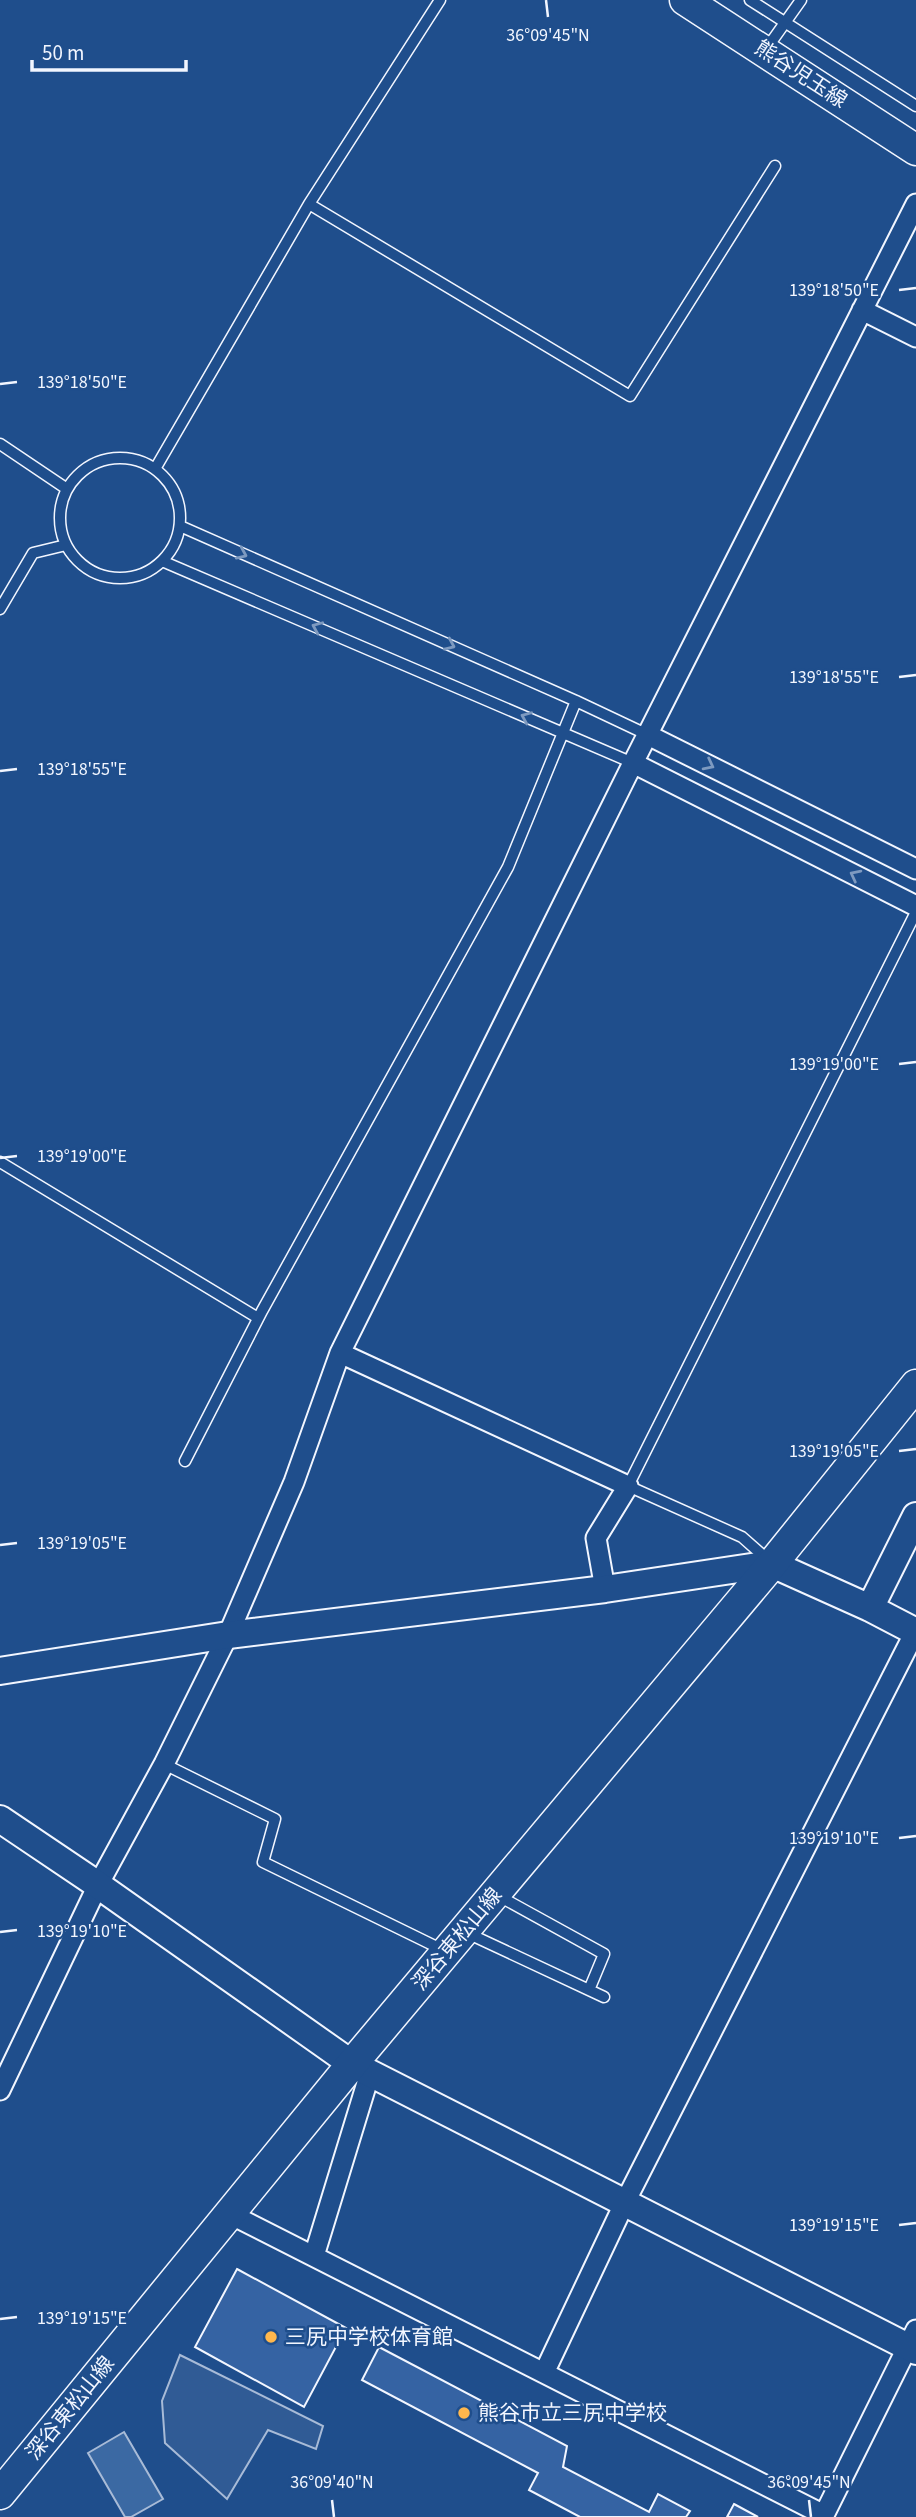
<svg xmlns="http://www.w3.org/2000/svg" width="916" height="2517" font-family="'Source Sans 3','Noto Sans JP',sans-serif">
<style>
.parking{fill:#305b95;stroke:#a8bbd7;stroke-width:2}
.water{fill:#3b69a3;stroke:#a8bbd7;stroke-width:2}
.building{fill:#3563a3;stroke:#f2f6ff;stroke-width:2}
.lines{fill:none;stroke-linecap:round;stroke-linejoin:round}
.lane-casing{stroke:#f2f6ff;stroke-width:13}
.street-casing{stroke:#f2f6ff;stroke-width:23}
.secondary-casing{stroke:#f2f6ff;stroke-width:30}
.primary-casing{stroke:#f2f6ff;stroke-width:33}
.lane{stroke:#1f4e8c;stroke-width:10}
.street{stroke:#1f4e8c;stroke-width:19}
.secondary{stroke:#1f4e8c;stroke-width:26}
.primary{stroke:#1f4e8c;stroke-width:30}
.oneway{stroke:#7e9ac0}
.ticks{fill:none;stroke:#f2f6ff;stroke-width:2.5}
.poi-dot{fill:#ffb74d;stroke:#1f4e8c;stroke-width:2.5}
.labels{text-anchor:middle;stroke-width:5;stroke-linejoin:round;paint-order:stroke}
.street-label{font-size:21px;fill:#f2f6ff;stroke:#1f4e8c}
.poi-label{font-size:21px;fill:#f2f6ff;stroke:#1f4e8c;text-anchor:start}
.ticks-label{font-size:18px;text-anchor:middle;fill:#f2f6ff;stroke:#1f4e8c;stroke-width:5;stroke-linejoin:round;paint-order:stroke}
</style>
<rect width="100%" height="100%" fill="#1f4e8c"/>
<path class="parking" d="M180,2355L323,2426L316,2449L268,2430L227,2499L165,2443L162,2401Z"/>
<path class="water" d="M124,2432L163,2499L131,2517H125L88,2453Z"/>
<path class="building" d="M237,2269L346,2328L304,2407L195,2347Z
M379,2347L567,2446L563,2467L649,2512L658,2494L690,2511L686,2517H580L529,2490L538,2473L362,2380Z
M734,2504L758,2517H727Z"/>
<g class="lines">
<defs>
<path id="lane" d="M750,0L916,106
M767,48L801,0
M309,204L630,396L775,166
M0,444L67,489
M60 518a60 60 0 1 1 120 0a60 60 0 1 1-120 0Z
M155,469L309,204L440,0
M180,526L576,701L648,735
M162,561L633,763
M0,609L33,553L66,545
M0,1162L258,1318
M185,1461L262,1311L508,867L576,701
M769,1561L742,1537L628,1486L916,912
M164,1764L275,1819L263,1862L443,1950
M497,1895L604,1954L589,1990
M465,1932L604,1997"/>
<path id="street" d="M862,310L916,337
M648,735L916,869
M633,763L916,906
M340,1353L628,1486L596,1538L605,1589
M0,2090L98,1885L164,1764L228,1635L294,1482L340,1353L633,763L916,204
M230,2214L824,2515
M314,2256L370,2073
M544,2373L625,2202L915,1632
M823,2517L916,2330"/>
<path id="secondary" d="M870,1608L916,1516
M0,1671L228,1635L605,1589L772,1564L870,1608L916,1632
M0,1819L98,1885L352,2064L916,2351"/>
<path id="primary" d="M685,0L916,150
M0,2494L352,2064L772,1564L916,1385"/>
</defs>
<use href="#lane" class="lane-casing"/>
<use href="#street" class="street-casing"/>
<use href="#secondary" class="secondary-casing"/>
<use href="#primary" class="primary-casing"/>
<use href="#lane" class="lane"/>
<use href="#street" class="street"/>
<use href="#secondary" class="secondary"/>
<use href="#primary" class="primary"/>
</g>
<defs><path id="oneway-chevron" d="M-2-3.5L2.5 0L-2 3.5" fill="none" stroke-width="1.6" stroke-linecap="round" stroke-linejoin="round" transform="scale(1.75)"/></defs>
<g class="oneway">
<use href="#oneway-chevron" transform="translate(242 554) rotate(24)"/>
<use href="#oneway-chevron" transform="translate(317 627) rotate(-157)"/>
<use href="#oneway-chevron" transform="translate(450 645) rotate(24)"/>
<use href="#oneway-chevron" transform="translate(526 717) rotate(-157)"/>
<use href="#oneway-chevron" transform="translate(709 765) rotate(27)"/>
<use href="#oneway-chevron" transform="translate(855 875) rotate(-153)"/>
</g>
<path class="ticks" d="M546,0L548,17M899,290L916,288M0,384L17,382M899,677L916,675M0,771L17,769M899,1064L916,1062M0,1158L17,1156M899,1451L916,1449M0,1545L17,1543M899,1838L916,1836M0,1932L17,1930M899,2225L916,2223M0,2319L17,2317M332,2500L334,2517M809,2500L811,2517"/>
<g class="poi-dot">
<circle cx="271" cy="2337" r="7"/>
<circle cx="464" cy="2413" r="7"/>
</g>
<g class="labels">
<g class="street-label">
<text transform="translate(801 74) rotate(33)" y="7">熊谷児玉線</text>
<text transform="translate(457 1939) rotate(-50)" y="7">深谷東松山線</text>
<text transform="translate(70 2408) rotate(-51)" y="7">深谷東松山線</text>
</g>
<g class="poi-label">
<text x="285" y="2344">三尻中学校体育館</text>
<text x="478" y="2420">熊谷市立三尻中学校</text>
</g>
</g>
<g class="ticks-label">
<text x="548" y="41">36°09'45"N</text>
<text x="834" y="296">139°18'50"E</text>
<text x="82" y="388">139°18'50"E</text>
<text x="834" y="683">139°18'55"E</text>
<text x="82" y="775">139°18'55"E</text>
<text x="834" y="1070">139°19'00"E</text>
<text x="82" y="1162">139°19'00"E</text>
<text x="834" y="1457">139°19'05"E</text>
<text x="82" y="1549">139°19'05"E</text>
<text x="834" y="1844">139°19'10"E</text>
<text x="82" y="1937">139°19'10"E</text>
<text x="834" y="2231">139°19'15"E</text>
<text x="82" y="2324">139°19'15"E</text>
<text x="332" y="2488">36°09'40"N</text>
<text x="809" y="2488">36°09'45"N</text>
</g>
<path d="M32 60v10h154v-10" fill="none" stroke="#f2f6ff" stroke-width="3.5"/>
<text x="42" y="60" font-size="21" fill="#f2f6ff" stroke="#1f4e8c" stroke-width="5" paint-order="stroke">50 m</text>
</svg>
